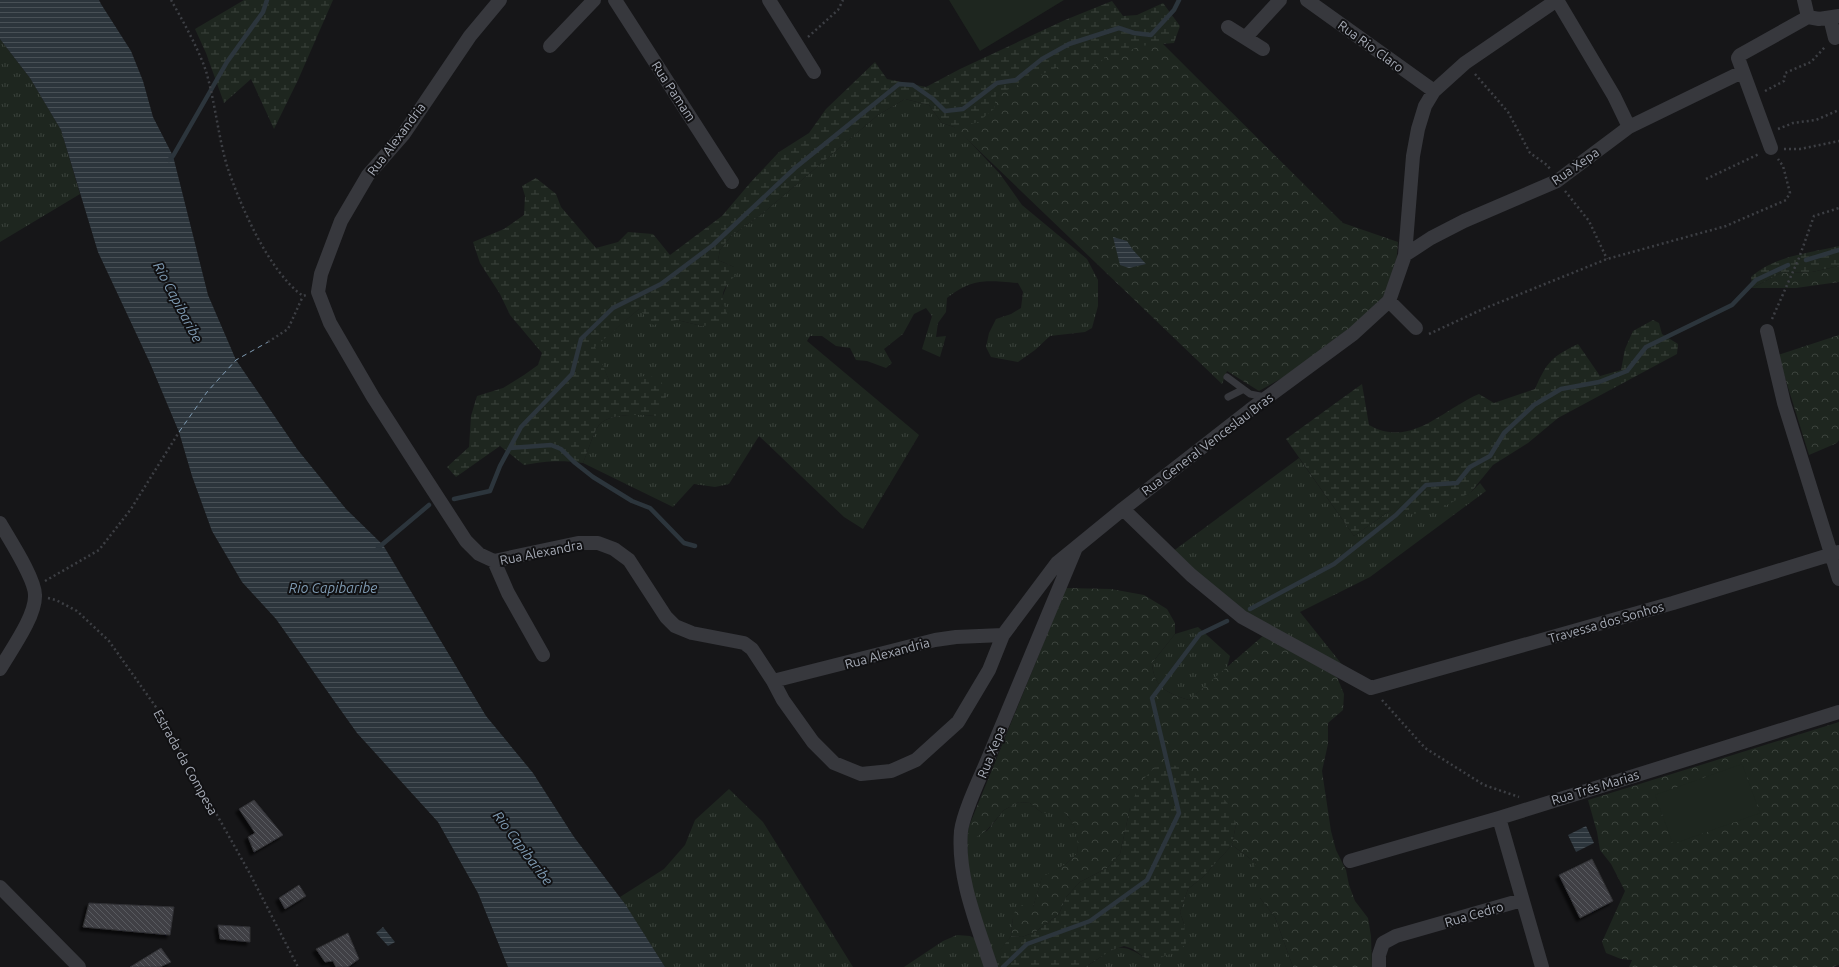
<svg xmlns="http://www.w3.org/2000/svg" width="1839" height="967" font-family="Ubuntu,sans-serif">
<style>
.grass{fill:url(#grass-tufts)}
.forest{fill:url(#forest-crowns)}
.wetland{fill:url(#wetland-marsh)}
.green{fill:#1e261f}
.water{fill:url(#water-rules)}
.lines{fill:none;stroke-linecap:round;stroke-linejoin:round}
.stream{stroke:#2c353c;stroke-width:4.5}
.ferry{stroke:#7f9bb3;stroke-width:1;stroke-dasharray:5 4;stroke-linecap:butt}
.building{fill:url(#building-back-hatch);stroke:#303034;filter:url(#shadow)}
.path{stroke:#3d3f44;stroke-width:2.5;stroke-dasharray:2 3;stroke-linecap:butt}
.service{stroke:#37383d;stroke-width:7}
.minor{stroke:#37383d;stroke-width:14}
.labels{text-anchor:middle;stroke-width:4;stroke-linejoin:round;paint-order:stroke}
.street-label{font-size:13px;fill:#a8adb8;stroke:#111113}
.water-label{font-size:14px;font-style:italic;fill:#7f9bb3;stroke:#111113}
</style>
<defs>
<pattern id="grass-tufts" width="24" height="20" patternUnits="userSpaceOnUse"><rect width="24" height="20" fill="#1e261f"/><path d="M3 7l-1-3M5 7V3M7 7l1-3M15 17l-1-3M17 17v-4M19 17l1-3" fill="none" stroke="#3c433d"/></pattern>
<pattern id="forest-crowns" width="20" height="18" patternUnits="userSpaceOnUse"><rect width="20" height="18" fill="#1e261f"/><path d="M2 6a3 3 0 1 1 6 0M12 15a3 3 0 1 1 6 0" fill="none" stroke="#3c433d"/></pattern>
<pattern id="wetland-marsh" width="20" height="14" patternUnits="userSpaceOnUse"><rect width="20" height="14" fill="#1e261f"/><path d="M1 5h8M5 5V1M11 12h8M15 12V8" fill="none" stroke="#3c433d"/></pattern>
<pattern id="water-rules" width="6" height="5" patternUnits="userSpaceOnUse"><rect width="6" height="5" fill="#2c353c"/><path d="M0 2.5h6" fill="none" stroke="#485056"/></pattern>
<pattern id="building-back-hatch" width="6" height="6" patternUnits="userSpaceOnUse"><rect width="6" height="6" fill="#404145"/><path d="M-1 5l2 2M0 0l6 6M5-1l2 2" fill="none" stroke="#595a5e"/></pattern>
<filter id="shadow"><feDropShadow dx="-3.5" dy="3.5" stdDeviation="1" flood-color="#0009"/></filter>
</defs>
<rect width="100%" height="100%" fill="#161618"/>
<path class="grass" d="M0,39L30,78L61,130L80,194L0,242Z
M905,99L929,105L942,123L957,128L1000,174L1022,205L1087,259L1098,280V306L1092,328L1085,332L1050,336L1035,350L1018,362L991,357L986,347L989,333L996,319L1011,314L1021,308L1023,292L1018,283C985,281 975,277 947,298L946,312L938,323L936,337L946,336L940,357L922,349L932,316L926,308L914,314L903,334L884,349L892,363L886,368L867,361L856,360L850,348L836,346L822,336H810L807,341L919,435L863,529L844,517L759,436L729,484L715,487L694,484L673,507L583,463C588,452 592,435 599,425C610,412 641,415 657,416L622,380H609L594,347L639,309L668,321L677,320L702,326L722,298L734,267L718,260L720,250L731,236L762,214L878,115Z
M1299,458L1354,536L1391,510L1471,492L1480,483L1486,491L1370,577L1300,612L1344,667L1267,626L1224,596L1172,552Z
M1198,627L1230,656L1227,668L1189,700C1167,693 1154,688 1152,663L1175,634Z
M729,789L763,822L853,967H665L620,897L664,869L685,845L695,820Z
M1019,802L1030,803L1042,813H1065C1077,827 1080,836 1077,854L1066,864L1042,878L1033,907L1013,918L1011,936L994,959L975,902L968,868L967,837L987,831L1004,810Z
M1232,845L1256,863L1260,884V898L1275,917L1293,967H1085C1112,952 1115,937 1145,958L1184,924L1180,912L1188,889L1203,877Z
M957,935L970,936L980,941L987,967H904L943,941Z"/>
<path class="forest" d="M1138,39L1162,43L1343,223L1398,242L1396,266L1381,305L1284,377L1259,391L1227,371L1222,384L945,118L1062,62Z
M1839,266V282L1796,288H1752L1781,273L1812,272Z
M1839,335V440L1837,443L1809,455L1778,355Z
M1066,588L1111,589L1144,595L1167,609L1175,623V634L1152,663C1154,688 1167,693 1189,700L1264,635L1337,677L1344,694L1343,710L1328,723V744L1322,771L1331,831L1336,850L1346,870L1349,885L1355,901L1368,918L1371,936L1372,967H1293L1275,917L1260,898V884L1249,878L1256,863L1232,845L1236,824L1130,808L1120,854L1107,868L1080,882L1066,897L1059,914L1035,932L1022,937L1011,936L1013,918L1015,911L1021,905L1033,907L1042,877L1066,864L1077,854C1079,836 1077,827 1065,813H1042L1030,803L1019,802L1004,810L987,830L972,840L967,837L969,826Z
M1839,722V965L1833,967H1629L1632,960L1621,959L1606,953L1602,942L1625,891L1611,864L1600,850L1597,832L1588,800Z"/>
<path class="wetland" d="M244,0H333L298,80L274,129L251,79L224,103L206,53L195,29Z
M1112,1L1123,16L1137,15L1163,3L1180,26L1174,43L1139,46L1117,57H1106L1097,65L1074,62L1056,68L996,95L994,109L978,122L957,128L942,123L929,105L905,99L878,115L762,214L731,236L720,250L718,260L734,267L737,274C716,293 722,300 731,323L702,326L677,320L653,325L639,309L595,347L609,380L647,376L659,378C669,395 668,401 657,416C641,415 610,412 599,425C592,435 588,452 583,463C560,460 546,461 524,465L500,446L456,477L447,467L469,447L471,416L477,396L503,388L524,375L538,365L542,353L510,315L500,294L480,263L473,242L504,229L524,215L525,196L522,186L536,178L556,194L561,207L596,248L618,242L628,232L653,234L670,255L722,216L750,183L779,152L809,133L826,109L875,62L887,79L926,87L960,69L1065,20Z
M1839,246V266L1812,272L1781,273L1752,288L1751,277C1774,256 1809,253 1839,246Z
M1653,320L1659,323L1662,334L1678,344L1677,354L1558,418L1528,443L1493,465L1471,492L1434,512L1413,514L1391,510L1354,536L1286,439L1362,384L1369,425C1411,449 1443,409 1479,394L1494,403L1535,389C1547,362 1551,357 1578,344L1600,376L1621,370L1625,349L1633,331Z
M1161,765L1181,766L1204,783L1227,802L1236,824L1232,845L1203,877L1188,889L1180,912L1184,924L1186,944L1178,951L1154,960L1145,958L1133,949L1124,946L1112,950L1085,967H987L1011,936L1022,937L1035,932L1059,914L1066,897L1080,882L1107,868L1120,854L1130,808L1140,783L1153,769Z"/>
<path class="green" d="M949,0H1064L980,51Z
M1742,764L1760,813L1673,844L1655,795Z"/>
<path class="water" d="M0,0H99L101,4L131,51L143,81L153,117L173,156L208,295L236,360L297,449L346,509L383,545L486,716L533,773L574,837L625,904L665,967H508L478,893L438,822L357,733L276,619L242,582L212,531L192,476L179,432L150,363L98,252L61,130L30,78L0,39Z
M1113,237L1127,241L1133,250L1146,264L1129,268L1120,265Z
M1586,826L1594,843L1576,852L1568,835Z
M383,927L395,942L388,946L376,933Z"/>
<g class="lines">
<path class="stream" d="M169,160L173,156L227,62L263,12L267,0
M1806,260L1839,250
M510,448L551,445L561,449L574,462L593,477L632,501L650,508L684,543L695,546
M454,499L490,491L500,466L521,427L572,374L581,339L613,308L661,284L713,245L795,168L899,84L913,85L933,99L945,111L963,109L997,83L1016,80L1042,59L1069,44L1119,28L1134,33L1151,35L1174,10L1179,0
M378,548L429,505
M1250,609L1334,564L1396,515L1426,485L1457,483L1470,467L1490,456L1504,433L1534,405L1561,389L1599,382L1627,371L1646,347L1732,305L1756,280L1788,265
M1003,967L1027,944L1090,921L1147,880L1179,813L1152,698L1200,634L1227,621"/>
<path class="ferry" d="M179,432L207,392L236,360L268,342"/>
</g>
<path class="building" d="M254,800L283,835L254,852L248,837L255,833L239,809Z
M1592,859L1613,901L1580,918L1559,875Z
M299,885L306,896L285,909L279,898Z
M89,903L174,907L170,935L83,927Z
M218,925L250,927V942L220,939Z
M348,933L359,959L348,967H336L333,961L325,962L316,949Z
M161,948L171,962L160,967H130Z"/>
<g class="lines">
<path class="path" d="M171,0C183,21 198,48 206,71C215,102 218,135 227,166C240,205 269,272 303,296L306,295
M808,37L838,10L843,0
M1475,74L1508,112L1530,153L1547,165L1550,169
M1765,91L1784,81L1785,73L1811,62L1825,47
M1778,129L1793,123L1816,120L1839,110
M1784,149H1800L1839,141
M1706,179L1759,154
M1565,191L1589,221L1607,259
M1772,319L1799,258L1814,216L1839,208
M1429,334L1483,309L1607,259L1726,226L1786,200L1790,193L1783,166L1778,159
M268,342L288,329L303,296
M45,581L99,550L131,509L179,432
M48,598L56,600L77,611L109,641L158,710L249,872L298,967
M1382,700L1425,748L1484,785L1519,797"/>
<path class="service" d="M1227,377L1250,394L1265,397
M1228,397L1242,390"/>
<path class="minor" d="M500,0L470,36L403,135L368,175L341,221L321,274L318,292L330,323L373,397L418,467L466,541L479,554L494,561L578,543H598L614,549L629,560L666,617L675,626L692,633L744,643L752,649L773,681L783,700L813,742L834,763L861,774L891,771L916,760L958,722L989,670L1003,635L1057,563L1123,509L1250,410L1353,334L1389,301L1405,255L1413,156L1418,129L1425,106L1434,91L1465,63L1557,0
M615,0L732,182
M769,0L814,72
M1307,0L1434,91
M1557,0L1614,96L1629,127
M1804,0L1808,17
M1830,18L1835,38
M1228,27L1263,49
M1246,37L1280,0
M550,46L594,0
M1771,148L1738,58L1740,55L1808,17L1819,19L1839,16
M1405,255L1431,238L1464,221L1557,181L1629,127L1742,72
M1389,301L1416,328
M1767,331L1784,403L1839,579
M1123,509L1191,575L1242,617L1371,688L1673,603L1839,552
M0,523C9,539 35,578 35,595C36,616 11,650 0,669
M494,561L508,593L543,655
M773,681L935,640L956,637L1003,635
M1499,818L1542,967
M1350,861L1499,818L1839,712
M0,887L79,967
M991,967C977,924 957,877 961,831C964,810 981,776 990,754C1018,686 1047,618 1075,550
M1379,967V955L1383,943L1396,936L1522,900"/>
</g>
<g class="labels">
<g class="street-label">
<text transform="translate(1371 46) rotate(36)" y="5">Rua Rio Claro</text>
<text transform="translate(674 91) rotate(57)" y="5">Rua Pamam</text>
<text transform="translate(396 139) rotate(-53)" y="5">Rua Alexandria</text>
<text transform="translate(1575 166) rotate(-35)" y="5">Rua Xepa</text>
<text transform="translate(1207 444) rotate(-37)" y="5">Rua General Venceslau Bras</text>
<text transform="translate(541 552) rotate(-11)" y="5">Rua Alexandra</text>
<text transform="translate(1606 622) rotate(-16)" y="5">Travessa dos Sonhos</text>
<text transform="translate(887 653) rotate(-15)" y="5">Rua Alexandria</text>
<text transform="translate(991 752) rotate(-68)" y="5">Rua Xepa</text>
<text transform="translate(186 762) rotate(61)" y="5">Estrada da Compesa</text>
<text transform="translate(1595 787) rotate(-17)" y="5">Rua Três Marias</text>
<text transform="translate(1474 914) rotate(-16)" y="5">Rua Cedro</text>
</g>
<g class="water-label">
<text transform="translate(178 302) rotate(62)" y="5">Rio Capibaribe</text>
<text x="333" y="593">Rio Capibaribe</text>
<text transform="translate(523 848) rotate(53)" y="5">Rio Capibaribe</text>
</g>
</g>
</svg>
